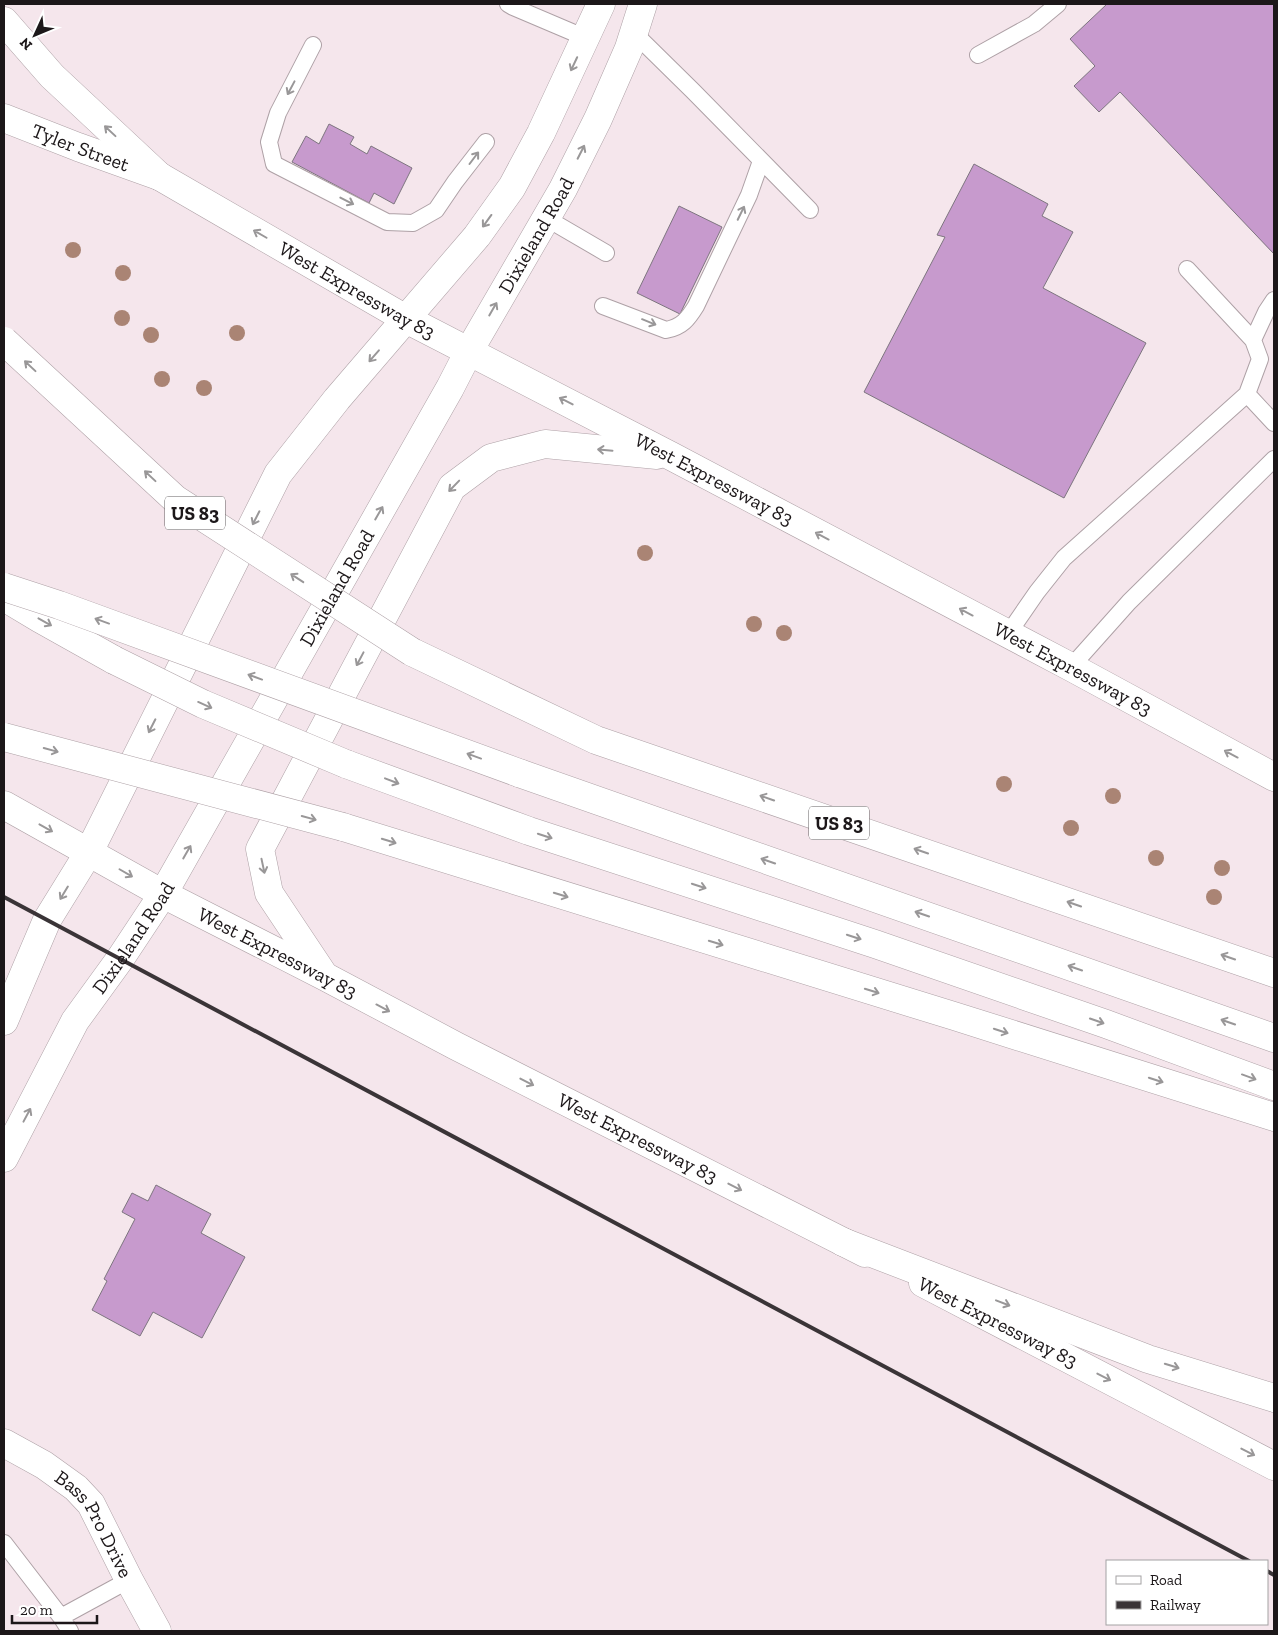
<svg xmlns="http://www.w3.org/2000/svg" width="1278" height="1635" font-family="'Zilla Slab',serif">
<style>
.building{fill:#c79acd;stroke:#7d757f}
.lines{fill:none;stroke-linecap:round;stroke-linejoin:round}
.lane-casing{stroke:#aea1a6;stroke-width:18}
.secondary-casing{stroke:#aea1a6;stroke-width:29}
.primary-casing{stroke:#aea1a6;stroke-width:29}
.highway-casing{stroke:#aea1a6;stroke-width:29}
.lane{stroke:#fff;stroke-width:16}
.secondary{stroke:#fff;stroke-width:28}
.primary{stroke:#fff;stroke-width:28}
.highway{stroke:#fff;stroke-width:28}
.rail{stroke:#3a3437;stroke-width:4}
.highway-bridge-casing{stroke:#aea1a6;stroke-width:29;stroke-linecap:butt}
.highway-bridge{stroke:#fff;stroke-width:28}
.tree{fill:#aa8474}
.oneway{stroke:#999798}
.labels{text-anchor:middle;stroke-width:4;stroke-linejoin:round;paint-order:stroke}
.shield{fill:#fff;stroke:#605d5e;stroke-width:1}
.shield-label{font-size:19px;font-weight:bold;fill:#1c1719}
.street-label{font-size:20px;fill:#1c1719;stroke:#fff}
</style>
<rect width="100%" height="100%" fill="#f5e6ec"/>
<path class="building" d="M1107,4H1274V254L1120,92L1099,112L1074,86L1095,66L1070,39Z
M329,124L354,137L350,144L367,154L371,146L412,168L394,204L374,193L369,203L292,162L306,136L319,144Z
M974,164L1048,204L1042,216L1073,232L1043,288L1146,343L1064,498L864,392L945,237L937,235Z
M679,206L722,227L680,314L637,293Z
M156,1185L211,1214L201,1233L245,1257L202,1338L153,1312L140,1336L92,1310L107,1281L104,1279L135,1219L122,1212L132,1193L148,1201Z"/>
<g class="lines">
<defs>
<path id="lane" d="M508,4L513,7L586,38
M634,33L693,91L810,210
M313,45L278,113L269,142L274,164L387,222L413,223L436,210L455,182L486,142
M978,55L1034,24L1058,4
M546,218L606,253
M1187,269L1253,340L1260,359L1247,394L1274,423
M603,306L666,330C682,327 688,319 696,306L749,195L761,161
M1253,340L1266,312L1274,300
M1008,634L1037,592L1064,558L1247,394
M1071,667L1129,602L1274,459
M4,1543L61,1617L129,1580
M61,1617L70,1631"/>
<g id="secondary">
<path id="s1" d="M4,118L78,147L159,176"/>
<path d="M4,1021L47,920L89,852L278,474L337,399L477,236L512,187L541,133L601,4"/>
<path id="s2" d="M4,1158L75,1021L120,959L163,894L450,388L469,351L563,189L598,119L629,48L643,4"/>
<path id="s3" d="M4,1443L44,1465L76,1488L91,1504L129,1580L157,1631"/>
</g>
<g id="primary">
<path id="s4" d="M4,21L52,76L159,176L406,319L671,456L1071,667L1274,777"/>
<path id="s5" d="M4,805L163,894L324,976L456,1046L865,1253"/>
<path d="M323,974L269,893L260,849L452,487L491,458L545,444L657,455"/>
<path d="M923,1283L1274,1466"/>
</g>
<path id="highway" d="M4,597L39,618L114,660
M412,652L596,740L1274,973
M346,764L529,831L875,944L1106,1024L1274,1086
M519,773L1274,1038
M343,827L954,1016L1274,1117
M843,1242L1148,1359L1274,1398"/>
</defs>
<use href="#lane" class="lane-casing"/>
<use href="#secondary" class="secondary-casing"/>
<use href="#primary" class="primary-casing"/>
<use href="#highway" class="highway-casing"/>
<use href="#lane" class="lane"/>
<use href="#secondary" class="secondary"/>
<use href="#primary" class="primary"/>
<use href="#highway" class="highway"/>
<path class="rail" d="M4,897L1249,1561
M1267,1571L1274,1575"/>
<defs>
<path id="highway-bridge" d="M4,341L175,499L412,652
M4,587L59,605L519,773
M114,660L203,704L346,764
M4,737L343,827"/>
</defs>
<use href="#highway-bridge" class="highway-bridge-casing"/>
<use href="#highway-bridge" class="highway-bridge"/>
</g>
<g class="tree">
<circle cx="73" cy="250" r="8"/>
<circle cx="123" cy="273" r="8"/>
<circle cx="122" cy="318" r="8"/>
<circle cx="237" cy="333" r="8"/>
<circle cx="151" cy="335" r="8"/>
<circle cx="162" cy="379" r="8"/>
<circle cx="204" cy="388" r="8"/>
<circle cx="645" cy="553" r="8"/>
<circle cx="754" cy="624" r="8"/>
<circle cx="784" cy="633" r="8"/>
<circle cx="1004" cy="784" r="8"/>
<circle cx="1113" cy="796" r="8"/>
<circle cx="1071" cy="828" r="8"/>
<circle cx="1156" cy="858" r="8"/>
<circle cx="1222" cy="868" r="8"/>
<circle cx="1214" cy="897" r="8"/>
</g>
<defs><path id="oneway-shaft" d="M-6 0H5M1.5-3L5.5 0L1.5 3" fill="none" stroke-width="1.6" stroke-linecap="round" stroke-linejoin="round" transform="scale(1.25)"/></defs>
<g class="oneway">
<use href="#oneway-shaft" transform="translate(574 64) rotate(115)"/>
<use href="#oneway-shaft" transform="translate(291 88) rotate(118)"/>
<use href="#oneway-shaft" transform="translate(110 131) rotate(-137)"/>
<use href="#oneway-shaft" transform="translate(581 152) rotate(-63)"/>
<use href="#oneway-shaft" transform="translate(474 158) rotate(-53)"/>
<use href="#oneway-shaft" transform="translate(347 201) rotate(27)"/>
<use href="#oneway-shaft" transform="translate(741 213) rotate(-64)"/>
<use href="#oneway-shaft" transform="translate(487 221) rotate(126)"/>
<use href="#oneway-shaft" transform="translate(260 234) rotate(-150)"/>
<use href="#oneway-shaft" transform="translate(493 309) rotate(-60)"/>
<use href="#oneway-shaft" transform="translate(649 322) rotate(22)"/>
<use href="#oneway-shaft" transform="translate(374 356) rotate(131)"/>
<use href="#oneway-shaft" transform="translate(30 366) rotate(-137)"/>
<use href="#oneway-shaft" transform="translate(566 401) rotate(-153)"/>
<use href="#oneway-shaft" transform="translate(605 450) rotate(-175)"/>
<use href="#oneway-shaft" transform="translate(150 476) rotate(-137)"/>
<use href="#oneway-shaft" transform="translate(454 486) rotate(134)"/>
<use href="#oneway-shaft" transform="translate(379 513) rotate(-60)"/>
<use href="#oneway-shaft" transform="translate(256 518) rotate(117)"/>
<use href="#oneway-shaft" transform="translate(822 536) rotate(-152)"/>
<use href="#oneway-shaft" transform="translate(297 578) rotate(-147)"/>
<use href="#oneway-shaft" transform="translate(966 612) rotate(-152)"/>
<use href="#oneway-shaft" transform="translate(102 621) rotate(-160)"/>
<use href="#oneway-shaft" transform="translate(45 622) rotate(29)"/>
<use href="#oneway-shaft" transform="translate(360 659) rotate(118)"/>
<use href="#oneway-shaft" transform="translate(255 677) rotate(-160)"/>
<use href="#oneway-shaft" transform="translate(205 705) rotate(24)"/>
<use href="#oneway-shaft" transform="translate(152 726) rotate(117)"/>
<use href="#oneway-shaft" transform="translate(51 750) rotate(15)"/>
<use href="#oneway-shaft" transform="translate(1231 754) rotate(-152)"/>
<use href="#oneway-shaft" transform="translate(474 756) rotate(-160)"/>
<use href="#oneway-shaft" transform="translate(392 781) rotate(21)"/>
<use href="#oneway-shaft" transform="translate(767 798) rotate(-161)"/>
<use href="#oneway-shaft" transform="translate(309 818) rotate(15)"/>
<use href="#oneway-shaft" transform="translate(46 828) rotate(29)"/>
<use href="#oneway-shaft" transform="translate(545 836) rotate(18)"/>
<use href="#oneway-shaft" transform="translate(389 841) rotate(17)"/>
<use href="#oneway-shaft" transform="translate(921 851) rotate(-161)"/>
<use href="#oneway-shaft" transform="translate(187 852) rotate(-60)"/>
<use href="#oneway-shaft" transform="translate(768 861) rotate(-161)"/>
<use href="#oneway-shaft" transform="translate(263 866) rotate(78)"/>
<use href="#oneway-shaft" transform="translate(126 873) rotate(30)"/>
<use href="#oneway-shaft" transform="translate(699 886) rotate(18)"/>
<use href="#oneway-shaft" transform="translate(64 893) rotate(121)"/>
<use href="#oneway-shaft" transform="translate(561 895) rotate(17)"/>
<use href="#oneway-shaft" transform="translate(1074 904) rotate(-161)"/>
<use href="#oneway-shaft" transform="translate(922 914) rotate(-161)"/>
<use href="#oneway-shaft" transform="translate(854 937) rotate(18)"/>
<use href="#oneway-shaft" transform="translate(716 943) rotate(17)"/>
<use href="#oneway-shaft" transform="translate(1228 957) rotate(-161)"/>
<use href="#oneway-shaft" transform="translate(1075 968) rotate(-161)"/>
<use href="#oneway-shaft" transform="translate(872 991) rotate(17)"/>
<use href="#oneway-shaft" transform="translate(383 1008) rotate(28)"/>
<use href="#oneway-shaft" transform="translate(1097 1021) rotate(19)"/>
<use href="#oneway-shaft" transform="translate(1228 1022) rotate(-161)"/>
<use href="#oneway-shaft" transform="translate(1001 1031) rotate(18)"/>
<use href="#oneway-shaft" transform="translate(1249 1077) rotate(20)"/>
<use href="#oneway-shaft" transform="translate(1156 1080) rotate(18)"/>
<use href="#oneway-shaft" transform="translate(527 1082) rotate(27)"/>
<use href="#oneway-shaft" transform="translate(27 1115) rotate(-62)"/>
<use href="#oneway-shaft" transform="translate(735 1187) rotate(27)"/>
<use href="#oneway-shaft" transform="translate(1003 1303) rotate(21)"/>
<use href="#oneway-shaft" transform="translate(1172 1366) rotate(17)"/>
<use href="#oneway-shaft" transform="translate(1104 1377) rotate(27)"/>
<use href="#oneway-shaft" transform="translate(1248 1452) rotate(27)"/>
</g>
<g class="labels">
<g class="shield">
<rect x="165" y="496.5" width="60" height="33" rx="4"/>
<rect x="809" y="806.5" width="60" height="33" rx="4"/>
</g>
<g class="shield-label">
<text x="195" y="520">US 83</text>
<text x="839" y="830">US 83</text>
</g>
<g class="street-label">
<text dy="7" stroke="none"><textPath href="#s1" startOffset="82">Tyler Street</textPath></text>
<text dy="7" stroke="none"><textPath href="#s2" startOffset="1066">Dixieland Road</textPath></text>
<text dy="7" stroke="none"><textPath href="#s4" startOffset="448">West Expressway 83</textPath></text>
<text dy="7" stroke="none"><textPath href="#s4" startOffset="852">West Expressway 83</textPath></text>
<text dy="7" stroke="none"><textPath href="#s2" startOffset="661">Dixieland Road</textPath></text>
<text dy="7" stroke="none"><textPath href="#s4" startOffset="1258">West Expressway 83</textPath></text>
<text dy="7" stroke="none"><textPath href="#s2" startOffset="256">Dixieland Road</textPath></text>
<text dy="7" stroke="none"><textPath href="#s5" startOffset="311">West Expressway 83</textPath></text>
<text dy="7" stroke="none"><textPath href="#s5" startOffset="716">West Expressway 83</textPath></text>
<text transform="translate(998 1322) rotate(27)" y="7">West Expressway 83</text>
<text dy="7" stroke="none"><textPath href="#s3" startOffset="125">Bass Pro Drive</textPath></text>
</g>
</g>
<rect width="1278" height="1635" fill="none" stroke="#1c1719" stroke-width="10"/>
<rect x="1106" y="1560" width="162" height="65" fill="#ffffff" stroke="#a4a2a3"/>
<rect x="1116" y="1576" width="25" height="8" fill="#ffffff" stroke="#a4a2a3"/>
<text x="1150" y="1585" font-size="15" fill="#1c1719">Road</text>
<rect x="1116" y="1601" width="25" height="8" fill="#3a3437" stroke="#a4a2a3"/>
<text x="1150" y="1610" font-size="15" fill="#1c1719">Railway</text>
<g transform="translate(35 35) rotate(226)" stroke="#ffffff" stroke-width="4" paint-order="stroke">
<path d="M0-4L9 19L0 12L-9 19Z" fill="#1c1719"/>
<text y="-8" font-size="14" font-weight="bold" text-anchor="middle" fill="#1c1719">N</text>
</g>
<path d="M12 1615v8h85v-8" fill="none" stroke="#1c1719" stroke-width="2.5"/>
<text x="20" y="1615" font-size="15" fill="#1c1719" stroke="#ffffff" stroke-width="4" paint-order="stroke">20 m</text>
</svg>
